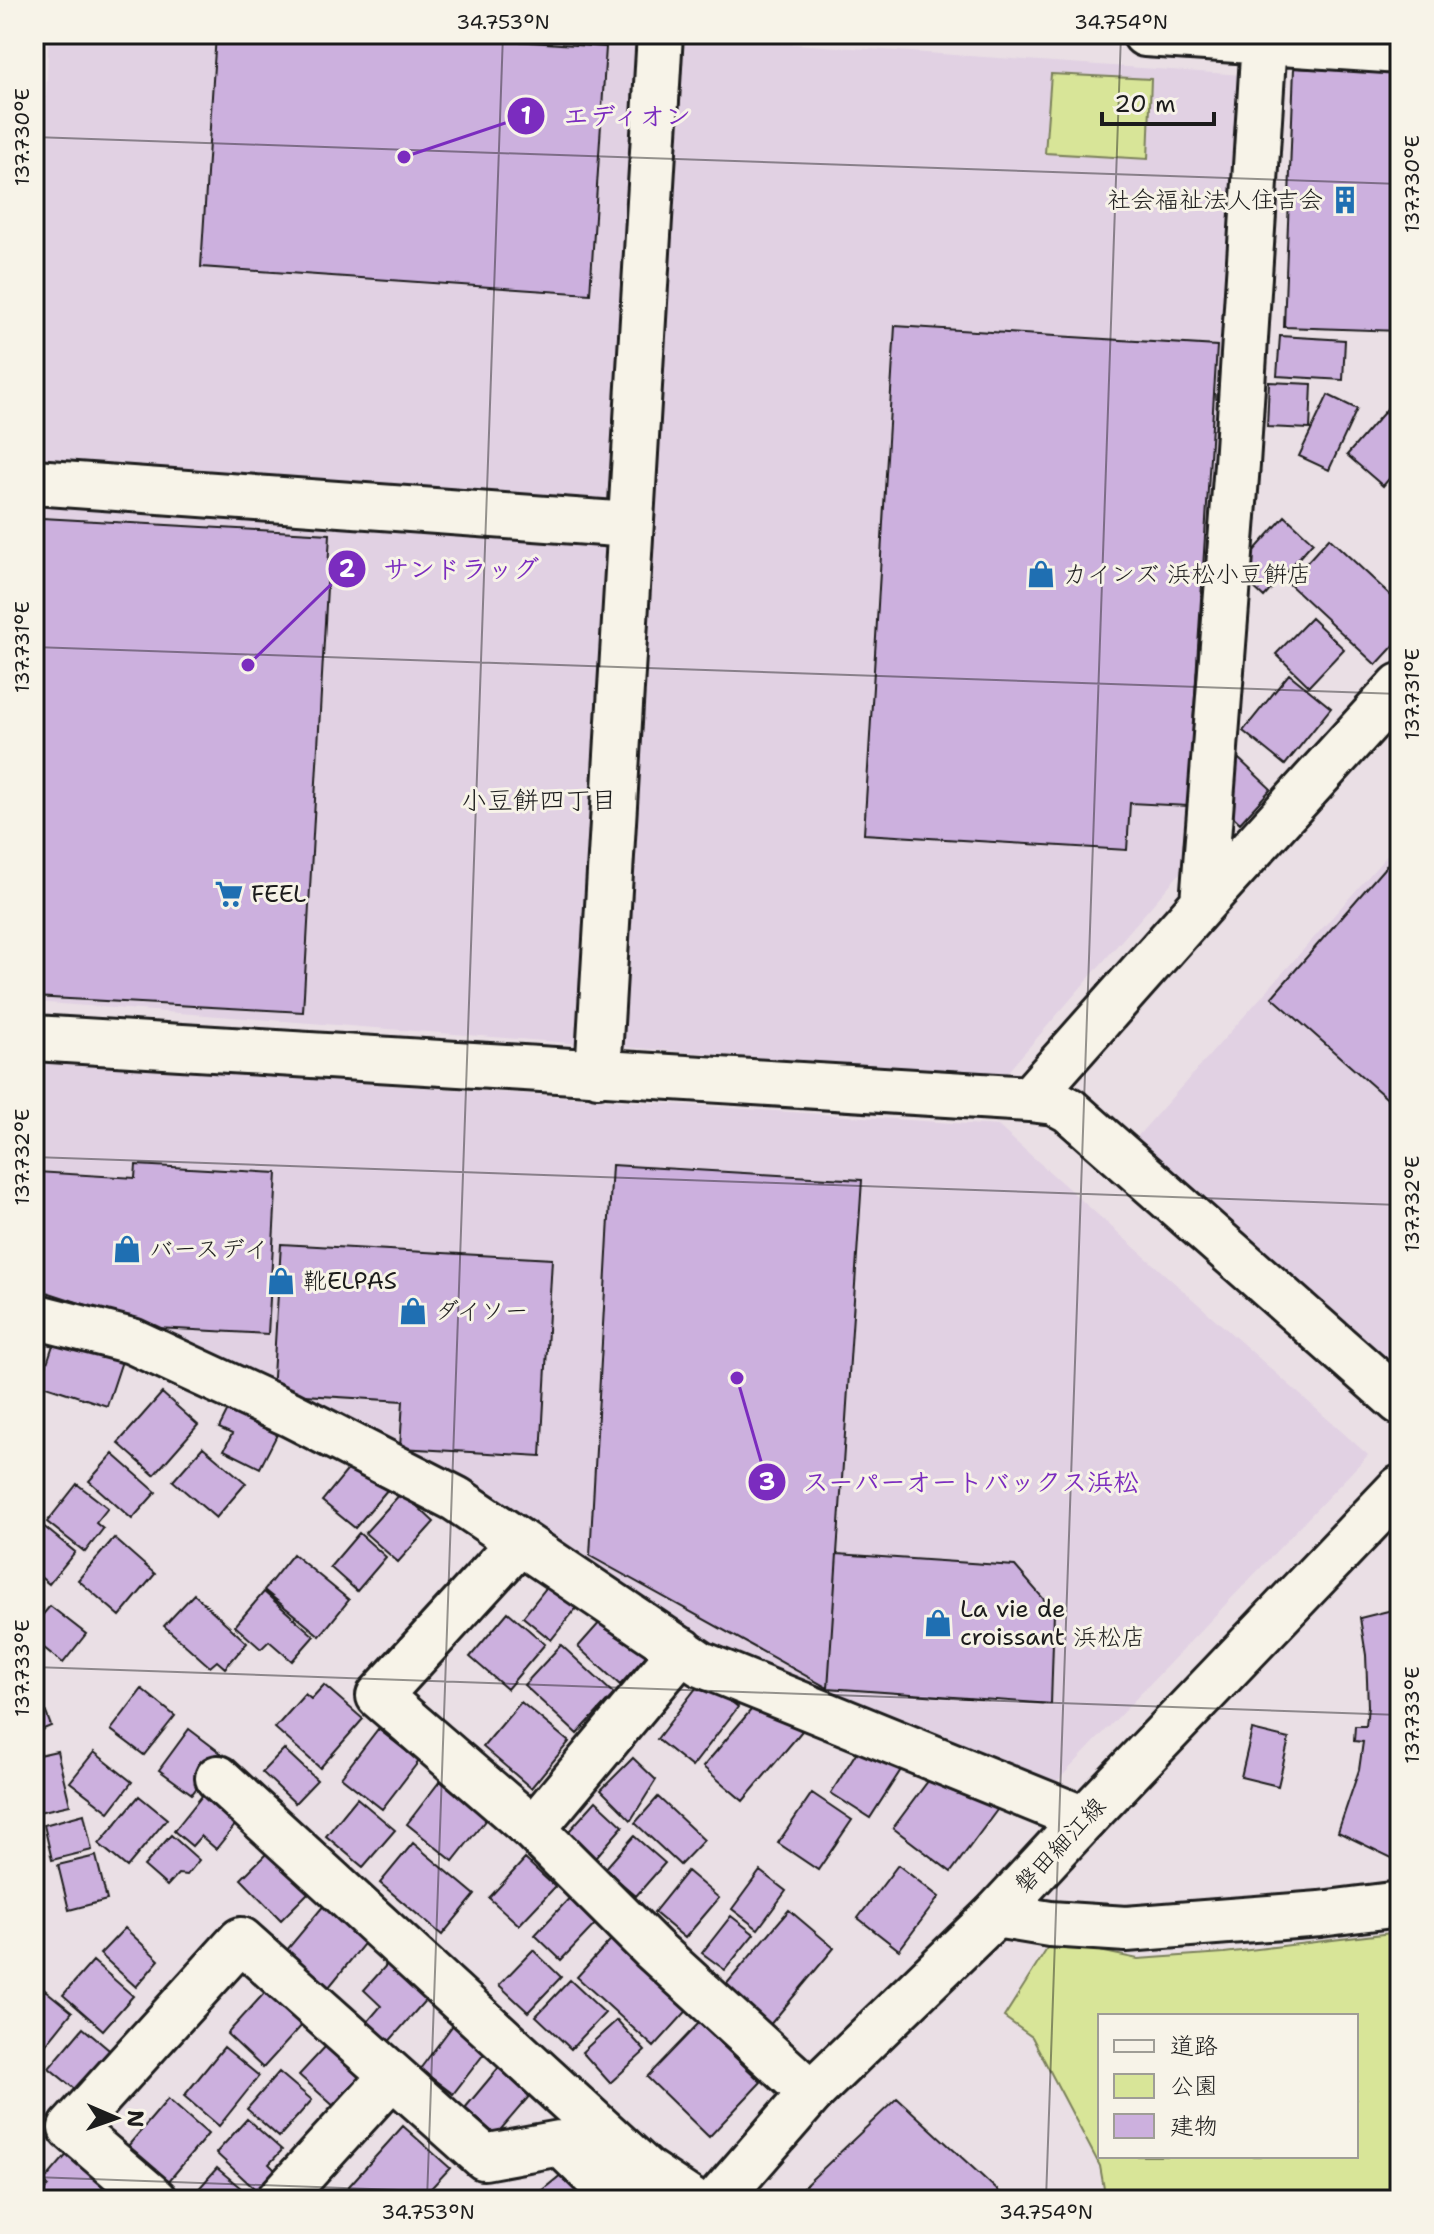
<svg xmlns="http://www.w3.org/2000/svg" width="1434" height="2234" font-family="'Shantell Sans','Klee One',sans-serif">
<style>
.built{fill:#e1d1e3}
.green{fill:#d8e598;stroke:#7a805a;stroke-width:2;fill-rule:evenodd}
.building{fill:#ccb0de;stroke:#1c1c1c;stroke-width:2}
.lines{fill:none;stroke-linecap:round;stroke-linejoin:round}
.minor-casing{stroke:#1c1c1c;stroke-width:50}
.major-casing{stroke:#1c1c1c;stroke-width:50}
.minor{stroke:#f7f3e8;stroke-width:44}
.major{stroke:#f7f3e8;stroke-width:44}
.ticks{fill:none;stroke:#1c1c1c;stroke-width:2;stroke-opacity:0.45}
.labels{text-anchor:middle;stroke-width:6;stroke-linejoin:round;paint-order:stroke}
.poi-label{font-size:24px;fill:#1c1c1c;stroke:#f7f3e8;text-anchor:start}
.street-label{font-size:24px;fill:#1c1c1c;stroke:#f7f3e8}
.neighbourhood-label{font-size:26px;fill:#1c1c1c;stroke:#f7f3e8}
.leader{fill:none;stroke:#7b2cbf;stroke-width:3}
.callout-dot{fill:#7b2cbf;stroke:#f7f3e8;stroke-width:3}
.mark-label{font-size:24px;text-anchor:middle;font-weight:bold;fill:#fff}
.callout-label{font-size:26px;text-anchor:middle;font-weight:bold;fill:#7b2cbf;stroke:#f7f3e8;stroke-width:6;stroke-linejoin:round;paint-order:stroke}
.neatline{fill:none;stroke:#1c1c1c;stroke-width:3}
.ticks-label{font-size:20px;text-anchor:middle;fill:#1c1c1c}
</style>
<rect width="100%" height="100%" fill="#eadfe5"/>
<filter id="ink" filterUnits="userSpaceOnUse"><feTurbulence type="fractalNoise" baseFrequency=".0125" numOctaves="2"/><feDisplacementMap in="SourceGraphic" scale="16" xChannelSelector="R" yChannelSelector="G"/><feConvolveMatrix kernelMatrix="1 2 1 2 8 2 1 2 1" color-interpolation-filters="sRGB"/></filter>
<g filter="url(#ink)">
<path class="built" d="M49,34H651L1243,75L1193,858L1004,1076L34,1002V347Z
M1400,841V1385L1119,1157Z
M34,1061L998,1126L1368,1455L1046,1793L710,1653L34,1304Z"/>
<path class="green" d="M1051,74L1151,79L1148,159L1045,153Z
M1400,1932V2200H1106L1100,2166L1032,2037L1004,2017L1052,1941L1138,1959L1224,1953ZM1100,2016H1356V2156H1100Z"/>
<path class="building" d="M216,34H409L606,47L590,294L201,267Z
M1294,68L1400,73V331L1284,327Z
M895,326L1217,346L1188,806L1130,803L1127,850L864,834Z
M1280,336L1345,340L1343,380L1277,376Z
M1269,382L1312,384L1310,429L1267,427Z
M1400,394V466L1383,486L1347,455Z
M1328,395L1357,409L1329,470L1299,456Z
M1285,516L1313,542L1264,597L1236,571Z
M42,518L330,534L303,1012L34,997V667Z
M1329,538L1400,604V639L1376,665L1288,583Z
M1311,618L1344,649L1309,686L1276,654Z
M1289,674L1331,708L1285,765L1243,731Z
M1239,759L1271,789L1240,823L1223,807L1230,768Z
M1400,850V1110L1272,997Z
M136,1165L277,1173L268,1334L157,1328L34,1288L37,1172L135,1178Z
M612,1165L862,1180L828,1688L590,1556Z
M281,1244L552,1259L541,1456L400,1448L403,1401L272,1393Z
M57,1333L124,1355L107,1406L40,1384Z
M162,1393L198,1425L154,1475L118,1443Z
M234,1398L283,1423L260,1468L224,1450L232,1434L219,1428Z
M203,1447L246,1483L216,1518L173,1481Z
M113,1454L156,1492L132,1519L89,1481Z
M355,1461L388,1489L355,1528L322,1501Z
M77,1484L108,1508L96,1523L103,1529L85,1552L47,1522Z
M402,1492L434,1522L398,1562L365,1533Z
M42,1525L75,1552L49,1584L39,1576L34,1582V1535Z
M359,1533L386,1557L357,1591L330,1567Z
M114,1538L155,1574L120,1616L78,1580Z
M293,1554L349,1600L320,1636L264,1590Z
M837,1554L1015,1566L1054,1611L1051,1704L828,1688Z
M554,1578L582,1601L551,1640L523,1617Z
M264,1592L314,1636L292,1661L269,1641L261,1649L235,1626Z
M194,1594L247,1643L225,1668L217,1661L210,1667L164,1626Z
M50,1606L86,1634L63,1663L34,1640V1625Z
M1400,1608V1862L1338,1832L1359,1770L1363,1742L1354,1741L1355,1726H1366L1368,1706L1366,1655L1360,1618Z
M508,1612L545,1644L507,1689L470,1657Z
M609,1612L651,1650L620,1685L578,1647Z
M561,1645L614,1694L577,1734L524,1685Z
M703,1679L738,1707L692,1767L657,1739Z
M34,1681L51,1726L34,1733Z
M324,1685L363,1719L320,1768L275,1728L305,1694L311,1699Z
M142,1689L175,1716L144,1755L111,1730Z
M767,1691L807,1725L743,1801L703,1767Z
M521,1702L569,1742L531,1788L483,1747Z
M189,1729L222,1754L192,1794L159,1770Z
M378,1729L419,1761L382,1809L341,1777Z
M1252,1730L1289,1739L1278,1786L1241,1777Z
M866,1737L906,1762L870,1818L831,1793Z
M284,1749L317,1780L295,1803L262,1772Z
M57,1751L70,1805L34,1813V1756Z
M94,1752L132,1782L109,1812L70,1782Z
M633,1758L656,1780L631,1820L601,1790Z
M940,1765L997,1810L951,1872L893,1828Z
M440,1781L487,1818L453,1861L407,1824Z
M206,1791L240,1819L216,1849L201,1836L192,1846L174,1831Z
M812,1793L852,1820L818,1870L778,1843Z
M139,1796L167,1819L127,1867L99,1844Z
M658,1797L704,1840L680,1865L635,1823Z
M357,1798L395,1830L363,1867L326,1836Z
M596,1801L623,1826L590,1864L562,1839Z
M84,1814L92,1850L52,1860L44,1825Z
M171,1835L199,1860L187,1875L178,1874L167,1886L144,1866Z
M634,1836L665,1863L636,1896L605,1869Z
M413,1843L475,1895L442,1935L380,1883Z
M272,1848L312,1889L281,1920L241,1879Z
M96,1856L107,1900L69,1910L58,1865Z
M525,1859L555,1887L519,1925L489,1898Z
M898,1865L939,1897L899,1950L858,1918Z
M687,1871L719,1898L685,1938L654,1912Z
M760,1871L786,1891L758,1929L732,1909Z
M575,1892L602,1917L561,1960L535,1935Z
M330,1898L372,1934L329,1987L286,1951Z
M789,1910L834,1948L769,2026L724,1987Z
M731,1916L754,1934L725,1970L702,1953Z
M125,1928L159,1960L136,1987L100,1954Z
M617,1933L693,2004L654,2047L577,1977Z
M533,1950L561,1977L528,2012L499,1985Z
M93,1961L133,1996L103,2030L63,1995Z
M389,1962L428,1997L386,2045L364,2026L381,2006L364,1990Z
M570,1980L605,2013L571,2049L536,2016Z
M268,1989L304,2023L263,2068L227,2034Z
M45,1990L72,2012L35,2058L34,2003Z
M617,2020L645,2051L610,2083L582,2052Z
M456,2021L490,2046L453,2094L420,2069Z
M699,2023L761,2082L709,2137L647,2077Z
M83,2028L115,2055L82,2095L49,2068Z
M326,2046L362,2080L336,2108L299,2075Z
M224,2047L259,2076L219,2126L184,2096Z
M505,2060L537,2087L496,2135L465,2108Z
M279,2072L312,2100L279,2137L247,2109Z
M897,2098L1008,2200H790Z
M168,2099L208,2134L163,2188L122,2153Z
M247,2119L282,2150L269,2164L275,2170L256,2190L216,2153Z
M34,2122L46,2132L34,2148Z
M403,2126L450,2168L420,2200H347L341,2195Z
M69,2152L106,2184L92,2200H37L48,2186L44,2181Z
M217,2168L254,2199L253,2200H189Z
M567,2170L592,2200H530Z"/>
<g class="lines">
<defs>
<path id="minor" d="M1145,34L1400,51
M34,482L630,525
M1400,686L1203,903L1029,1099L1054,1102L1069,1110L1400,1402
M1203,903L1237,464L1264,41
M34,1038L1029,1099
M598,1074L660,34
M34,1316L132,1341L290,1414L456,1499L701,1664L1084,1819
M520,1542L379,1696L533,1829L653,1949L811,2093
M218,1778L645,2170L690,2200
M533,1829L682,1650
M995,1915L1050,1924L1126,1929L1320,1914L1400,1904
M155,2200L71,2128L241,1940L484,2157L560,2143L619,2200
M279,2200L391,2077"/>
<path id="major" d="M718,2200L811,2093L995,1915L1084,1819L1400,1488"/>
</defs>
<use href="#minor" class="minor-casing"/>
<use href="#major" class="major-casing"/>
<use href="#minor" class="minor"/>
<use href="#major" class="major"/>
</g>
</g>
<path class="ticks" d="M34,137L1400,184M34,647L1400,694M34,1157L1400,1205M34,1667L1400,1715M34,2177L680,2200M427,2200L503,34M1046,2200L1121,34"/>
<defs>
<symbol id="building-bare" viewBox="-9 -9 18 18"><path d="M-4-6H4V6H1V3H-1V6H-4ZM-2.5-4.3h1.7v1.8h-1.7ZM.8-4.3h1.7v1.8H.8ZM-2.5-1h1.7V.8h-1.7ZM.8-1h1.7V.8H.8Z" fill="#1f6fb2" stroke="#f7f3e8" stroke-width="2.5" paint-order="stroke"/></symbol>
<symbol id="shop-bare" viewBox="-9 -9 18 18"><path d="M-5-2.5h2.3a2.7 3.5 0 0 1 5.4 0H5L5.5 6h-11ZM-1.5-2.5h3a1.5 2.3 0 0 0-3 0Z" fill="#1f6fb2" stroke="#f7f3e8" stroke-width="2.5" paint-order="stroke"/></symbol>
<symbol id="supermarket-bare" viewBox="-9 -9 18 18"><path d="M-6-5.5h2.5l.6 2H6L4.5 2H-2.5L-4.4-4H-6ZM-1.5 3.2a1.3 1.3 0 1 0 .1 0ZM3 3.2a1.3 1.3 0 1 0 .1 0Z" fill="#1f6fb2" stroke="#f7f3e8" stroke-width="2.5" paint-order="stroke"/></symbol>
</defs>
<g fill-rule="evenodd">
<use href="#building-bare" x="1325" y="180" width="40" height="40"/>
<use href="#shop-bare" x="1021" y="554" width="40" height="40"/>
<use href="#supermarket-bare" x="209" y="874" width="40" height="40"/>
<use href="#shop-bare" x="107" y="1229" width="40" height="40"/>
<use href="#shop-bare" x="261" y="1261" width="40" height="40"/>
<use href="#shop-bare" x="393" y="1291" width="40" height="40"/>
<use href="#shop-bare" x="918" y="1603" width="40" height="40"/>
</g>
<g class="labels">
<g class="poi-label">
<text x="1323" y="208" text-anchor="end">社会福祉法人住吉会</text>
<text x="1063" y="582">カインズ 浜松小豆餠店</text>
<text x="251" y="902">FEEL</text>
<text x="149" y="1257">バースデイ</text>
<text x="303" y="1289">靴ELPAS</text>
<text x="435" y="1319">ダイソー</text>
<text x="960" y="1617">La vie de<tspan x="960" dy="28">croissant 浜松店</tspan></text>
</g>
<g class="street-label">
<text transform="translate(1060 1845) rotate(-47)" y="8">磐田細江線</text>
</g>
<g class="neighbourhood-label">
<text x="539" y="809">小豆餅四丁目</text>
</g>
</g>
<path class="leader" d="M404 157L526 116M248 665L347 569M737 1378L767 1482"/>
<g class="callout-dot">
<circle cx="404" cy="157" r="8"/>
<circle cx="248" cy="665" r="8"/>
<circle cx="737" cy="1378" r="8"/>
<circle cx="526" cy="116" r="20"/>
<circle cx="347" cy="569" r="20"/>
<circle cx="767" cy="1482" r="20"/>
</g>
<g class="mark-label">
<text x="526" y="124">1</text>
<text x="347" y="577">2</text>
<text x="767" y="1490">3</text>
</g>
<g class="callout-label">
<text x="627" y="125">エディオン</text>
<text x="461" y="578">サンドラッグ</text>
<text x="971" y="1491">スーパーオートバックス浜松</text>
</g>
<rect width="1434" height="2234" fill="none" stroke="#f7f3e8" stroke-width="88"/>
<rect x="1098" y="2014" width="260" height="144" fill="#f7f3e8" stroke="#9f9d96" stroke-width="2"/>
<rect x="1114" y="2040" width="40" height="12" fill="#f7f3e8" stroke="#9f9d96" stroke-width="2"/>
<text x="1170" y="2054" font-size="24" fill="#1c1c1c">道路</text>
<rect x="1114" y="2074" width="40" height="24" fill="#d8e598" stroke="#9f9d96" stroke-width="2"/>
<text x="1170" y="2094" font-size="24" fill="#1c1c1c">公園</text>
<rect x="1114" y="2114" width="40" height="24" fill="#ccb0de" stroke="#9f9d96" stroke-width="2"/>
<text x="1170" y="2134" font-size="24" fill="#1c1c1c">建物</text>
<g transform="translate(116 2118) rotate(92)" stroke="#f7f3e8" stroke-width="6" paint-order="stroke">
<path d="M0-6L14 30L0 20L-14 30Z" fill="#1c1c1c"/>
<text y="-12" font-size="22" font-weight="bold" text-anchor="middle" fill="#1c1c1c">N</text>
</g>
<path d="M1102 112v12h112v-12" fill="none" stroke="#1c1c1c" stroke-width="4"/>
<text x="1114" y="112" font-size="24" fill="#1c1c1c" stroke="#f7f3e8" stroke-width="6" paint-order="stroke">20 m</text>
<rect x="44" y="44" width="1346" height="2146" class="neatline"/>
<g class="ticks-label">
<text x="503" y="29">34.753°N</text>
<text x="1121" y="29">34.754°N</text>
<text transform="translate(22 137) rotate(-90)" y="7">137.730°E</text>
<text transform="translate(1412 184) rotate(-90)" y="7">137.730°E</text>
<text transform="translate(22 647) rotate(-90)" y="7">137.731°E</text>
<text transform="translate(1412 694) rotate(-90)" y="7">137.731°E</text>
<text transform="translate(22 1157) rotate(-90)" y="7">137.732°E</text>
<text transform="translate(1412 1204) rotate(-90)" y="7">137.732°E</text>
<text transform="translate(22 1668) rotate(-90)" y="7">137.733°E</text>
<text transform="translate(1412 1715) rotate(-90)" y="7">137.733°E</text>
<text x="428" y="2219">34.753°N</text>
<text x="1046" y="2219">34.754°N</text>
</g>
</svg>
